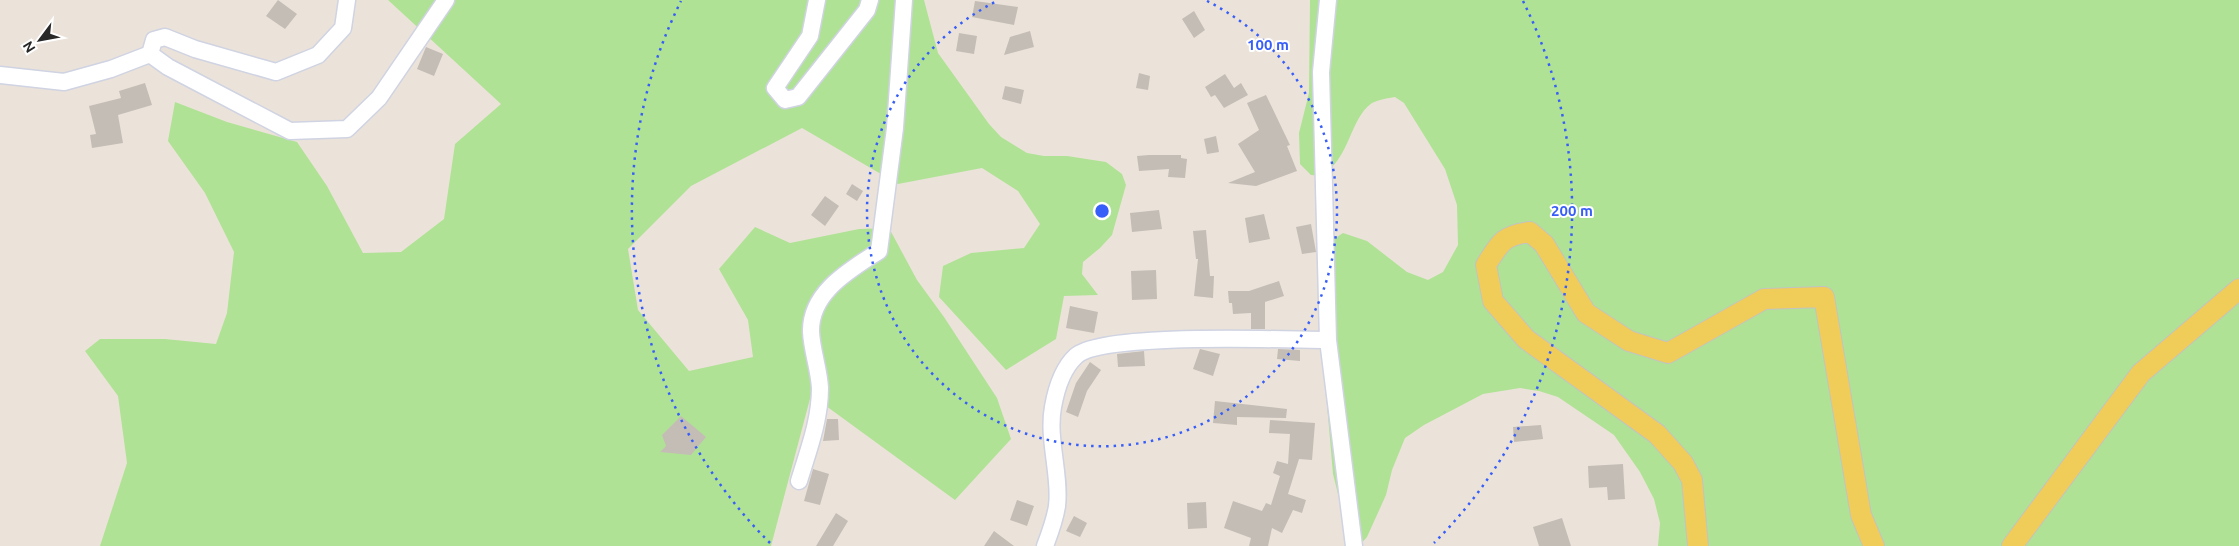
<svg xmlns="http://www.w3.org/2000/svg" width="2239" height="546" font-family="Ubuntu,sans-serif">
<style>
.green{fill:#b0e295}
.building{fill:#c3bdb6}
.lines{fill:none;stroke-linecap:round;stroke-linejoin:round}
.minor-casing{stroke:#cfd3e2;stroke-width:19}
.major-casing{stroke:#c3c3c3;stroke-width:22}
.minor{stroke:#fff;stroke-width:16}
.major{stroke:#f0cc59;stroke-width:20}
.ring{fill:none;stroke:#385ef9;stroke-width:2.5;stroke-dasharray:2.5 5}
.centre{fill:#385ef9;stroke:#fff;stroke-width:2.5}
.ring-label{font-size:15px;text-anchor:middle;font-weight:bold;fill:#385ef9;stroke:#fff;stroke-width:4;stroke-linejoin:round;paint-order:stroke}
</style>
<rect width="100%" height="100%" fill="#ebe3da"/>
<path class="green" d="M388,0H924L938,53L989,124L1001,137L1027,153L1044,156H1067L1106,162L1122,174L1126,185L1112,235L1100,248L1083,262L1082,274L1098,295L1064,296L1056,339L1006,370L939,297L943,266L971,253L1024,248L1040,224L1018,191L982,168L898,184L802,128L691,186L628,249L638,310L689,371L753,357L748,320L719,269L755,227L790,243L859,229L889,228L917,280L944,317L997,398L1011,439L955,500L811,395L771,546H100L127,463L118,396L85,351L100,339H165L216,344L227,313L234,252L205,193L168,141L175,102L227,122L297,142L327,186L363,253L401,252L444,219L455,144L501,104Z
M1310,0H2239V546H1658L1660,523L1654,499L1640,472L1614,435L1558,397L1539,391L1520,388L1483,394L1424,425L1405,438L1392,470L1386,495L1367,537L1359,546L1342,510L1333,474L1325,382L1326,244L1343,233L1367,241L1407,272L1428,280L1443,272L1458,245L1457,205L1445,169L1404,103L1395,97C1388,98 1378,100 1372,103C1349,119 1351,158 1321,176L1311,175L1300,164L1299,133L1309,93Z"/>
<path class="building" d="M278,0L297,14L285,29L266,16Z
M975,1L1018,7L1014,25L972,17Z
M1194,11L1205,30L1194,38L1182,19Z
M1030,31L1034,47L1004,55L1010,37Z
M959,33L977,36L974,54L956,51Z
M426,47L443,54L434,76L417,69Z
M1139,73L1150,76L1148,90L1136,88Z
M1225,74L1234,88L1241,83L1248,95L1224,108L1215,95L1211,97L1205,87Z
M145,83L152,105L118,115L123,143L92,148L90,135L96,134L89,106L121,98L119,91Z
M1005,86L1024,90L1021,104L1002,99Z
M1266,95L1290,145L1287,146L1297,171L1256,186L1228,183L1255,172L1238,144L1259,130L1247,103Z
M1216,136L1219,152L1207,154L1204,139Z
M1149,155H1181V158L1187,159L1185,178L1168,177L1169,169L1139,171L1137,156Z
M852,184L863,191L857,201L846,194Z
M825,196L839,206L825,226L811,215Z
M1159,210L1162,229L1132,232L1130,213Z
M1264,214L1270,239L1249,243L1245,218Z
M1311,224L1316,252L1302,254L1296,227Z
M1206,230L1210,276H1214L1213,298L1194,296L1198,259H1196L1193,231Z
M1156,270L1157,299L1132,300L1131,271Z
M1279,281L1284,296L1265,302V329H1251V313L1233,314L1232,303H1229L1228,291H1249Z
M1070,306L1098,312L1094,333L1066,328Z
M1200,349L1220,354L1213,376L1193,369Z
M1278,349L1300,350V361L1277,359Z
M1144,351L1145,366L1118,367L1117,354Z
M1090,362L1101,370L1087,391L1078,417L1066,412L1076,383Z
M1215,401L1287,409L1286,418L1237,417V425L1213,423Z
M681,416L706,437L691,455L660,452L666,446L662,435Z
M827,419H838L839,440L823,441Z
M1270,420L1315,423L1312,460L1299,459L1288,494L1306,500L1302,513L1293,510L1282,533L1272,528L1268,546H1249L1251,538L1224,528L1233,501L1262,511L1266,503L1271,505L1280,476L1273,473L1277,461L1288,464L1290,434L1269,433Z
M1541,425L1543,439L1514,442L1513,427Z
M1623,464L1625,499L1608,500L1607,487L1589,488L1588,466Z
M813,469L829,474L820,505L804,501Z
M1017,500L1034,506L1027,526L1010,520Z
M1206,502L1207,528L1188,529L1187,503Z
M836,513L848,521L833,546H816Z
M1074,516L1087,523L1080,537L1066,531Z
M1562,518L1571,546H1539L1533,527Z
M994,531L1014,546H984Z"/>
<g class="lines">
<defs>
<path id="minor" d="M347,0L343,28L318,55L276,72L195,49L165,37L154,40L150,54L168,67L290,131L347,129L379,98L446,0
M817,0L810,36L775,88L785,100L798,97L867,10L870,0
M1328,0L1321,72L1328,340L1354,546
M0,75L64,82L111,69L150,54
M799,481C808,451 820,421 820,388C819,369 812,351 811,332C810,292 850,270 879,251L895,128L904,0
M1045,546C1050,533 1055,519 1057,506C1061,476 1047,439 1053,407C1056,390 1063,368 1076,356C1102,332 1285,340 1328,340"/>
<path id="major" d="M1698,546L1692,480L1683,463L1657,434L1526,339L1493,301L1486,265C1500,243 1503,235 1530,232L1544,244L1586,313L1629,341L1668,353L1764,299L1824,297L1861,515L1874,546
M2012,546L2141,373L2239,289"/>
</defs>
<use href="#minor" class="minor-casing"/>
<use href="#major" class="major-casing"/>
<use href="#minor" class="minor"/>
<use href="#major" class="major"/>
</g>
<g class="ring">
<path d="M1207 1A235 235 0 1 1 997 1"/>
<path d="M770 543A470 470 0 0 1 681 1M1523 1A470 470 0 0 1 1434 543"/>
</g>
<circle cx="1102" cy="211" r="8" class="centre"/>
<g class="ring-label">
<text x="1268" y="50">100 m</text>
<text x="1572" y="216">200 m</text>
</g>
<g transform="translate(40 40) rotate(238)" stroke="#ffffff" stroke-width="4" paint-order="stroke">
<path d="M0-4L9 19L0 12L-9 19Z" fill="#282828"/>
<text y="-8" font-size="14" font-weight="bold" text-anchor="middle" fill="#282828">N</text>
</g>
</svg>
